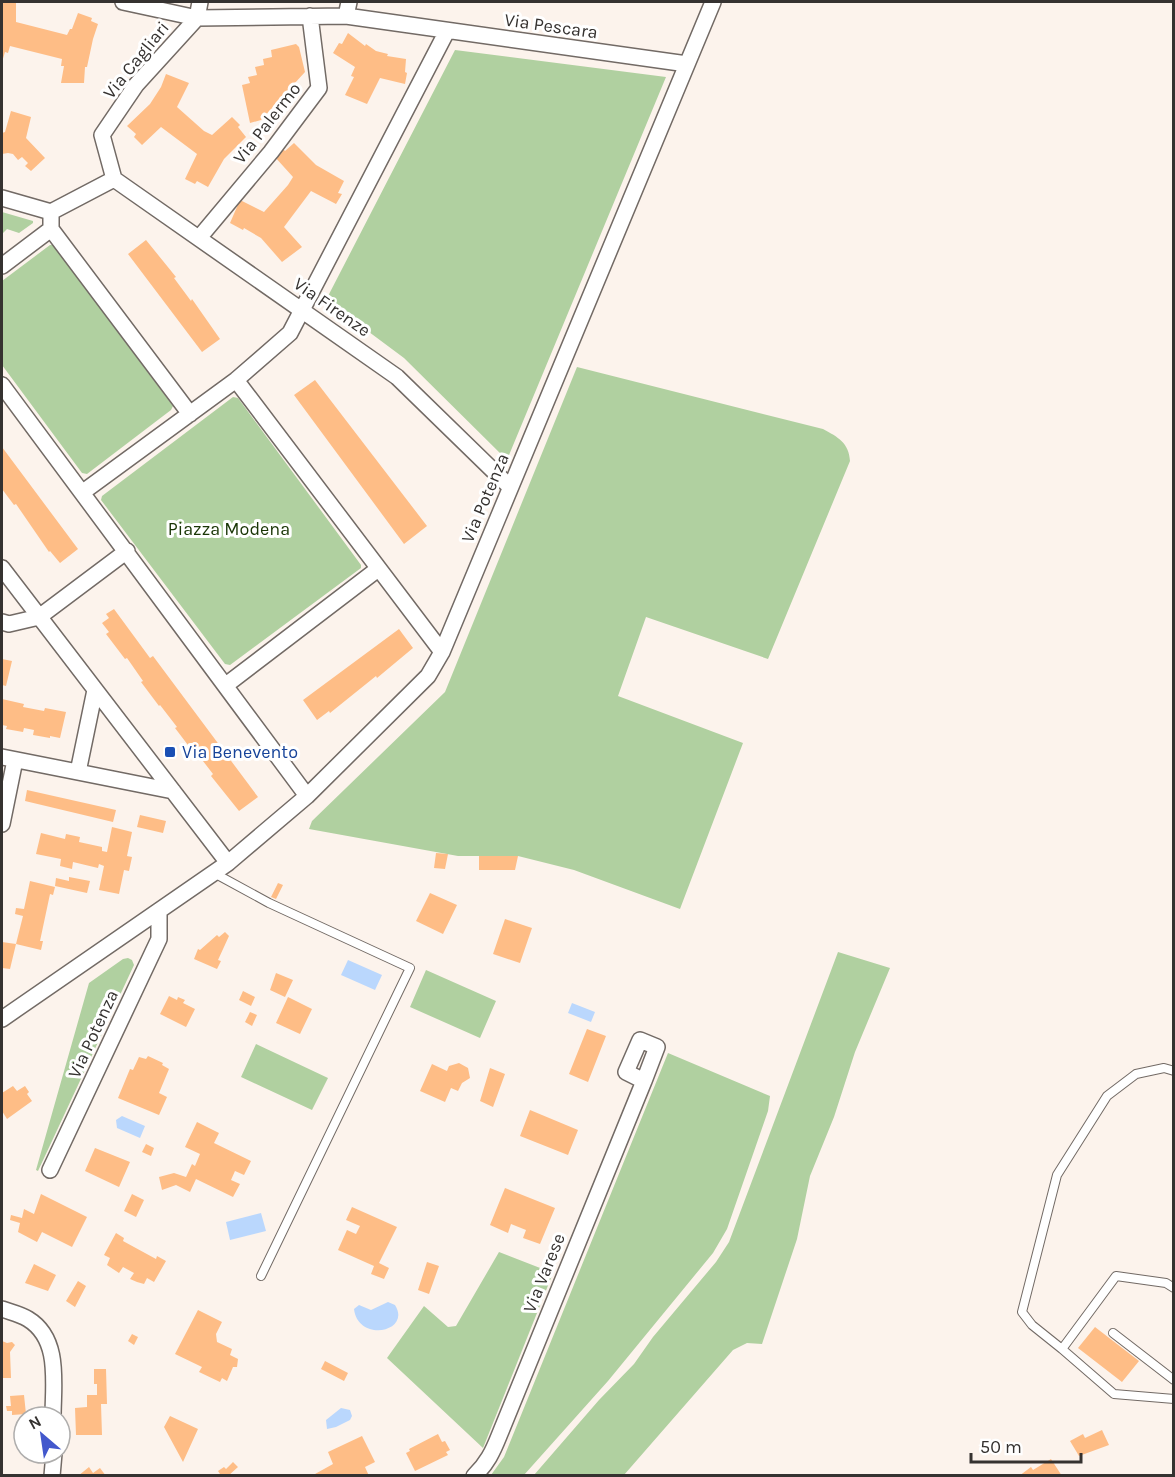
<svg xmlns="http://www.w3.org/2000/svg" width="1175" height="1477" font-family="Karla,sans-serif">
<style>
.green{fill:#b0d0a0}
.water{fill:#bad7fd}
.building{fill:#febd86}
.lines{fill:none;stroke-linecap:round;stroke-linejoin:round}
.service-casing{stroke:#726a65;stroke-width:10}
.minor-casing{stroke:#726a65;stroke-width:18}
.service{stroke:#fff;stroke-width:8}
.minor{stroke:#fff;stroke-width:15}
.transit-dot{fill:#1a4fb4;stroke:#fff;stroke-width:2}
.labels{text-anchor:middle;stroke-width:6;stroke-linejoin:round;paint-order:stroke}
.street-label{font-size:18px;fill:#353230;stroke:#fff}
.park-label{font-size:18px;fill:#193505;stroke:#fff}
.transit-label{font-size:18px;fill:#164399;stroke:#fff;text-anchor:start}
</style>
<rect width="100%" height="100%" fill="#fcf3ec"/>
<path class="green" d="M455,50L666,77L507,460L404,358L326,300Z
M2,212L33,221V223L19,233L7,229L2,234Z
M50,245H53L173,406L171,410L87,474L82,473L2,365V281Z
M577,367L823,429C838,437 849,443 850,461L768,659L646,617L618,696L743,743L680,909L574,870L518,856H458L309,829L312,821L445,692Z
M233,397L238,398L361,565V568L230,665L225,664L101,500L102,496Z
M838,952L890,968L855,1052L834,1117L810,1176L797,1239L762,1344L747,1343L733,1350L624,1475H534L599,1400L634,1364L653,1337L716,1262L729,1242Z
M128,958L132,960L134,965L38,1171L36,1170L89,983L123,959Z
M426,970L496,1001L480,1038L410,1007Z
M256,1044L328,1078L312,1110L241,1077Z
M668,1053L770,1096L768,1111L727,1229L713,1253L608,1381L524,1475H491L504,1457Z
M499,1252L553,1273L483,1448L387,1358L424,1306L448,1327L456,1326Z"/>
<path class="water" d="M348,960L382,975L375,990L341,975Z
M572,1003L595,1012L591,1022L568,1013Z
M122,1116L145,1126L140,1138L117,1128L116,1120Z
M261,1213L266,1231L230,1240L226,1222Z
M388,1302L395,1305C412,1332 358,1343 354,1309L359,1305L371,1310Z
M341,1408L350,1410L352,1416L350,1420L336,1427L327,1429L326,1420Z"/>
<path class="building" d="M2,2H16V22L67,35L70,29H72L78,13L92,18L91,21L98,24L93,39L87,67H85L84,83H61L64,66H61L62,59L10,46L8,53L5,52L2,62Z
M348,33L365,46L366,44L376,51L388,54L387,56L406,59L405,72L407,73L405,84L380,78L367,104L345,95L354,77L351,76L355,67L333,53L339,43L342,44Z
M296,44L299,47L305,72L261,120L250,123L242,85L250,83L248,77L257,75L255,67L264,65L263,59L272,57L271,50Z
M166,74L189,83L177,107L204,131L212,135L232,117L240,125L238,127L246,137L224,159L208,187L197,181L195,184L185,179L197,154L161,127L142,145L134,137L136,134L127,126L150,104L161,87Z
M11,111L31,117L26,138L45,158L31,171L25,166L28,163L22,157L18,160L13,154L8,153L2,154V133L5,132Z
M294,143L316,165L344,181L338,193L342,194L336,204L311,191L284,227L302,247L282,262L261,238L244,228L243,230L230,223L240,200L264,212L288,185L293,177L274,156L283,149L285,151Z
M146,240L176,277L174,278L191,301L192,299L220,339L202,352L128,254Z
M315,380L427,526L404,544L294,395Z
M2,447L78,549L60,563L50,551L49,552L16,504L14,505L2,489Z
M114,609L150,658L153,656L258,797L239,811L211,776L213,774L196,752L194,753L175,728L177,727L160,705L159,706L141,682L143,681L127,658L125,659L106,634L109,632L102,623L109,618L106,614Z
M399,629L413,648L377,678L376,676L330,713L329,711L317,720L303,700Z
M2,659L12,661L6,686L2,685Z
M2,699L24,704L23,707L44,711L45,708L66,712L60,738L50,736V738L33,735L34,730L24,728L23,732L6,729L7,726L2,725Z
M27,790L116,810L113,822L25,801Z
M140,815L166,821L163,833L137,827Z
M112,827L132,832L127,856L132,857L129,871L124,870L119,894L99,890L104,866L99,864L98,868L73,862L72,869L60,866L61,859L36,854L41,833L65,839L66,834L80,837L79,842L102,847V851L107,852Z
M436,853L448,854L445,869L434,868Z
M479,856H518L515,870H479Z
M69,877L90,881L87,893L55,886L56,878L69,881Z
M30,881L55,887L53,895L50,894L40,941H43L41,950L16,944L23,916L15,914L16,908L24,909Z
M278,883L283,885L276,899L271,897Z
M430,893L457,905L443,934L416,921Z
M505,919L532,928L520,963L493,954Z
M225,932L229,936L218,960L221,961L217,969L194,959L198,949L200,950L217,935L219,937Z
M2,942L16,944L10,969L2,968Z
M276,973L293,980L285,997L270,990Z
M243,991L255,997L251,1006L239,1000Z
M169,996L177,1000L178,997L185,1000L183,1003L195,1009L186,1027L160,1014Z
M288,997L312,1009L300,1034L276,1023Z
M250,1012L257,1015L252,1026L245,1022Z
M587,1029L606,1036L588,1082L569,1074Z
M148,1056L163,1063L162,1065L169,1069L159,1093L167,1097L159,1115L118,1098L130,1069L133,1070L139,1057L146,1059Z
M459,1063L468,1068L470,1078L462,1083L458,1091L451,1088L445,1102L420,1091L432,1064L447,1071L449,1066Z
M490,1068L505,1074L493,1107L480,1101Z
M13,1086L17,1091L25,1086L29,1092L27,1094L32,1101L7,1119L2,1111V1093Z
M530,1110L578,1130L568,1155L520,1136Z
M197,1122L219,1133L214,1143L251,1161L244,1175L235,1171L231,1180L240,1184L233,1197L196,1179L190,1192L176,1185L162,1190L159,1177L174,1173L186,1177L192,1164L195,1166L200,1154L185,1147Z
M146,1144L154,1148L151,1156L142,1152Z
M95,1148L130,1162L119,1187L85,1171Z
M505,1188L555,1208L540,1244L523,1238L526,1230L511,1224L508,1233L490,1225Z
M41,1194L87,1217L72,1247L42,1232L37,1242L18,1232L20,1223L10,1220L11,1215L22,1218L24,1209L34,1214Z
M132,1194L144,1200L136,1217L124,1211Z
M352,1207L397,1227L379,1263L389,1268L384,1279L371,1274L374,1266L338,1250L347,1230L356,1234L360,1226L346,1220Z
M116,1233L124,1238L123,1241L156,1259L157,1256L166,1261L154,1282L147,1278L144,1284L137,1282L130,1279L134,1273L123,1267L119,1273L107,1265L110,1258L104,1255Z
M427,1262L439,1266L429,1294L418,1290Z
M34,1264L56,1275L48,1291L25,1283Z
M78,1281L86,1286L75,1307L66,1301Z
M198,1310L222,1322L216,1334L217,1342L232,1349L230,1355L238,1359L237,1367H233L227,1381L222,1378L220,1382L199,1372L202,1367L175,1354Z
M1095,1327L1139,1361L1122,1382L1078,1348Z
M132,1334L138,1337L134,1345L128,1341Z
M2,1341L7,1343L12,1342L15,1345L10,1352L11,1378H2Z
M325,1361L348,1373L344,1381L321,1369Z
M94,1369H106L107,1404H101L102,1435H76L75,1408L87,1407V1395H97V1384H94Z
M24,1395L26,1414L12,1415V1411H7L6,1406H11L10,1396Z
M170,1416L198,1429L183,1462L164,1427Z
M1102,1430L1109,1445L1079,1456L1070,1441L1083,1434L1085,1438Z
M438,1434L442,1442L445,1441L450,1450L446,1452L448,1455L415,1471L406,1453L410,1451L409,1449Z
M362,1436L375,1462L365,1467L369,1476H316L315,1474L333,1464L328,1452Z
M1051,1459L1062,1476H1019L1031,1467L1033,1470Z
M233,1462L238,1467L228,1476H218L220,1474L218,1471L224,1467L226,1469Z
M89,1467L93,1473L100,1468L106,1476H78Z"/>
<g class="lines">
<defs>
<path id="service" d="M214,873L269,903L410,968L261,1276
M1174,1071L1164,1068L1136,1074L1107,1096L1057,1175L1022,1312L1032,1325L1062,1349L1116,1276L1166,1283L1174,1288
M1113,1333L1174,1380
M1062,1349L1114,1394L1174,1399"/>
<path id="minor" d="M123,2L197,18L346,16L687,64
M346,16L349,2
M114,179L397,377L510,487
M114,179L102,135L136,85L197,18L200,2
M2,198L51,212L114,179
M51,212V229L190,414
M199,238L271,152L319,88L310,16
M2,266L51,229
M236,380L442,652
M2,385L307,796
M83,492L236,380L290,333L447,31
M2,568L228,863
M2,622L9,624L39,617L127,551
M226,685L378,569
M2,757L173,791
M78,772L95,690
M2,824L15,760
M2,1019L228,863L307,796L428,676L442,652L713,2
M50,1170L159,939V912
M2,1309C10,1312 20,1314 28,1319C61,1339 53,1384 53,1417
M52,1476L54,1453
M474,1476C487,1464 493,1451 499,1436L644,1081L657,1047L640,1040L626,1072L644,1081"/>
</defs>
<use href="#service" class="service-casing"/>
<use href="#minor" class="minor-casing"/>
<use href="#service" class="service"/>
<use href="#minor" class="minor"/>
</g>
<rect class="transit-dot" x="164" y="746" width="12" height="12" rx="3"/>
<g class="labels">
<g class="street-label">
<text transform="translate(551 26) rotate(8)" y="6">Via Pescara</text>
<text transform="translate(136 60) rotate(-51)" y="6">Via Cagliari</text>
<text transform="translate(267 123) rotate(-52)" y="6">Via Palermo</text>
<text transform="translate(332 307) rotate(35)" y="6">Via Firenze</text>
<text transform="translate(485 498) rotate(-67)" y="6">Via Potenza</text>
<text transform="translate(93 1034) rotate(-65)" y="6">Via Potenza</text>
<text transform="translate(544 1273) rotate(-68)" y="6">Via Varese</text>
</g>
<g class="park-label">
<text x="229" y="535">Piazza Modena</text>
</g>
<g class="transit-label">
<text x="182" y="758">Via Benevento</text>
</g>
</g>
<rect width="1175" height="1477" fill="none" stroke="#353230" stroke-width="6"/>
<g transform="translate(42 1435) rotate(331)"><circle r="28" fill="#ffffff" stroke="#aeadac" stroke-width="1.5"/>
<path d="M0-4.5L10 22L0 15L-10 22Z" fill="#4358cc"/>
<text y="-9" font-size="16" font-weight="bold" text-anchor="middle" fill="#353230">N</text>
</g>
<path d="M971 1453v9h110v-9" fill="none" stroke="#353230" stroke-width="3"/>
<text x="980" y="1453" font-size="18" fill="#353230" stroke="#ffffff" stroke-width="4.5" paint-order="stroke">50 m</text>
</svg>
